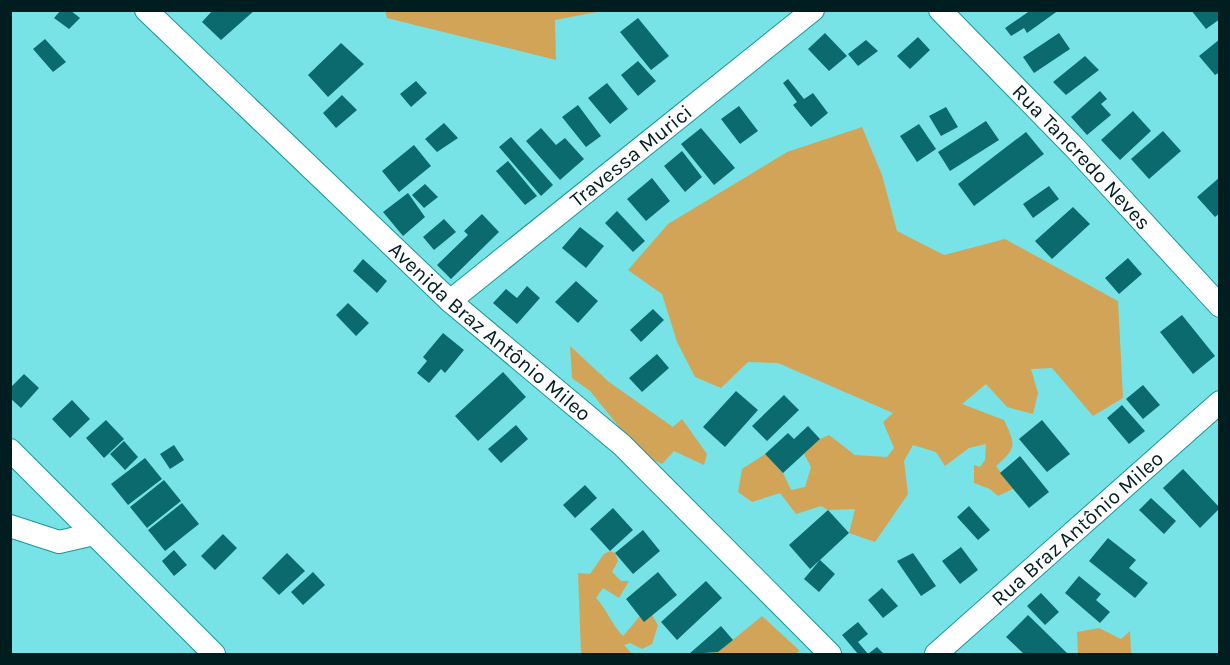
<svg xmlns="http://www.w3.org/2000/svg" width="1230" height="665" font-family="Karla,sans-serif">
<style>
.green{fill:#d1a458}
.building{fill:#0a6a6e}
.lines{fill:none;stroke-linecap:round;stroke-linejoin:round}
.minor-casing{stroke:#1b959a;stroke-width:24}
.minor{stroke:#fff;stroke-width:22}
.labels{text-anchor:middle;stroke-width:6;stroke-linejoin:round;paint-order:stroke}
.street-label{font-size:21px;fill:#001d1f;stroke:#86f0f4}
</style>
<rect width="100%" height="100%" fill="#78e3e7"/>
<path class="green" d="M385,11V10L602,11L555,20L556,60L387,18Z
M862,127L882,175L897,231L944,255L1005,239L1118,301L1123,398L1093,416L1052,368L1031,369L1038,393L1033,414L1007,407L986,384L962,404L1004,420C1015,444 1018,447 996,466L1013,489L998,496L990,489L974,483V465L980,467L985,460L986,444L969,448L945,466L936,452L913,445L904,461L908,494L875,542L849,533L855,509L828,510L821,506L796,514L780,493L752,502L738,492L742,469L765,454L783,473L791,490L805,487L811,467L804,454L820,439L829,435L855,455L887,457L894,448L883,422L893,413L778,363L748,362L721,388L695,377L677,342L662,294L628,270L668,224L787,152Z
M570,346L609,382L673,427L682,419L707,454L704,465L674,451L662,464L641,454L590,391L572,378Z
M610,551L615,553L618,561L612,572L621,581H629L619,598L603,588L596,598C607,609 611,624 623,636L640,616L652,615L658,625L652,644L642,649L630,643L624,645L632,654H581L578,573L590,574L604,554Z
M762,616L800,651L794,654H701L718,652Z
M1099,628L1121,639L1130,631L1131,654H1078L1077,632Z"/>
<path class="building" d="M61,10H70L80,18L69,29L54,18Z
M213,10H255L221,40L202,22Z
M1031,10H1059L1027,33L1024,28L1011,36L1005,28Z
M1191,10H1220V19L1206,29Z
M638,18L669,56L651,70L620,32Z
M825,33L847,56L829,71L808,49Z
M1059,33L1070,49L1034,73L1023,57Z
M918,37L930,50L910,69L897,56Z
M45,39L66,62L53,72L33,49Z
M1220,39V72L1215,75L1199,56Z
M866,40L878,51L858,66L848,54Z
M341,43L364,64L328,97L308,75Z
M1085,56L1099,70L1066,95L1053,82Z
M638,61L656,81L638,96L621,75Z
M788,79L804,99L813,93L828,113L811,127L793,105L797,102L783,83Z
M416,81L427,93L411,107L400,94Z
M607,83L628,109L610,124L588,98Z
M1100,91L1107,99L1101,104L1111,115L1087,135L1071,117Z
M342,95L357,110L336,128L323,113Z
M578,105L601,136L586,147L562,117Z
M739,106L758,131L740,144L721,119Z
M946,107L958,127L941,136L929,116Z
M1133,111L1151,131L1120,160L1101,140Z
M986,121L999,140L950,171L938,152Z
M444,123L458,138L437,152L425,139Z
M919,124L936,149L917,162L900,136Z
M541,128L556,145L565,138L584,159L560,180L526,141Z
M701,128L735,168L714,185L681,144Z
M1163,131L1181,151L1149,179L1131,159Z
M1026,132L1044,154L974,206L958,184Z
M511,137L553,185L541,196L499,147Z
M414,145L431,166L399,192L382,171Z
M682,151L702,177L685,192L664,166Z
M508,161L537,196L525,205L496,171Z
M1220,177V213L1215,217L1197,197Z
M652,178L670,201L646,221L627,199Z
M425,184L438,197L424,208L412,195Z
M1049,186L1059,199L1033,218L1023,204Z
M408,193L425,217L403,236L383,212Z
M1073,207L1090,224L1052,259L1035,241Z
M617,211L645,241L633,252L605,223Z
M482,214L499,232L451,279L437,265L468,235L464,231Z
M444,219L456,232L434,250L423,237Z
M580,227L604,246L586,268L562,248Z
M1128,258L1142,274L1119,294L1105,278Z
M363,259L387,281L377,293L353,271Z
M576,281L598,301L578,323L555,302Z
M527,286L540,298L517,324L493,303L506,289L517,298Z
M348,303L369,323L356,336L336,315Z
M653,309L664,320L641,342L630,330Z
M1182,315L1215,356L1193,374L1160,332Z
M443,333L464,350L445,373L441,369L429,383L417,373L427,361L423,357Z
M657,354L669,368L642,392L629,378Z
M503,372L526,397L478,441L455,416Z
M24,374L39,388L21,408L10,398V388Z
M1143,385L1160,405L1143,419L1126,399Z
M736,391L758,410L725,447L703,427Z
M784,395L799,410L767,441L752,426Z
M72,400L90,419L70,438L52,419Z
M1122,405L1145,431L1129,444L1107,418Z
M106,420L124,439L104,458L86,438Z
M1042,420L1070,454L1047,472L1019,439Z
M516,425L528,439L501,463L488,449Z
M808,426L820,439L783,473L765,454L788,433L794,439Z
M124,441L138,457L125,470L110,454Z
M174,445L184,460L170,469L160,454Z
M1020,456L1049,492L1029,508L1000,473Z
M145,458L162,479L128,505L111,484Z
M1183,469L1220,508L1200,528L1163,488Z
M164,480L181,501L147,528L130,507Z
M585,485L597,498L575,518L563,505Z
M1151,498L1176,521L1164,534L1139,510Z
M182,503L199,524L165,551L148,530Z
M969,506L990,530L978,540L957,517Z
M613,508L633,530L610,551L590,529Z
M828,510L849,533L820,560L835,574L819,592L804,579L820,560L810,569L789,545Z
M643,530L660,551L633,574L615,553Z
M223,534L237,548L215,570L201,556Z
M1108,538L1136,560L1129,568L1148,583L1135,598L1089,561Z
M961,547L978,570L960,584L942,561Z
M174,550L187,565L174,576L162,561Z
M287,553L305,571L279,595L262,578Z
M913,553L936,586L921,596L897,561Z
M313,572L325,585L303,605L291,592Z
M658,572L677,595L644,622L626,599Z
M1079,576L1101,594L1096,600L1110,612L1100,623L1065,593Z
M706,581L722,598L677,640L661,622Z
M882,588L898,606L883,618L868,600Z
M1041,593L1059,612L1045,625L1027,606Z
M1028,615L1068,654H1024L1006,637Z
M858,622L868,634L858,642L868,654L877,647L884,654H858L842,635Z
M721,626L733,640L718,652L689,654Z"/>
<g class="lines">
<defs>
<g id="minor">
<path id="s1" d="M146,10L450,301L622,445L830,654"/>
<path id="s2" d="M940,10L1074,147L1220,306"/>
<path id="s3" d="M450,301L813,10"/>
<path d="M10,450L214,654"/>
<path d="M10,526L59,542L94,534"/>
<path id="s4" d="M936,654L1220,402"/>
</g>
</defs>
<use href="#minor" class="minor-casing"/>
<use href="#minor" class="minor"/>
</g>
<g class="labels">
<g class="street-label">
<text dy="7" stroke="none"><textPath href="#s3" startOffset="232">Travessa Murici</textPath></text>
<text dy="7" stroke="none"><textPath href="#s2" startOffset="204">Rua Tancredo Neves</textPath></text>
<text dy="7" stroke="none"><textPath href="#s1" startOffset="471">Avenida Braz Antônio Mileo</textPath></text>
<text dy="7" stroke="none"><textPath href="#s4" startOffset="189">Rua Braz Antônio Mileo</textPath></text>
</g>
</g>
<rect width="1230" height="665" fill="none" stroke="#001d1f" stroke-width="24"/>
</svg>
